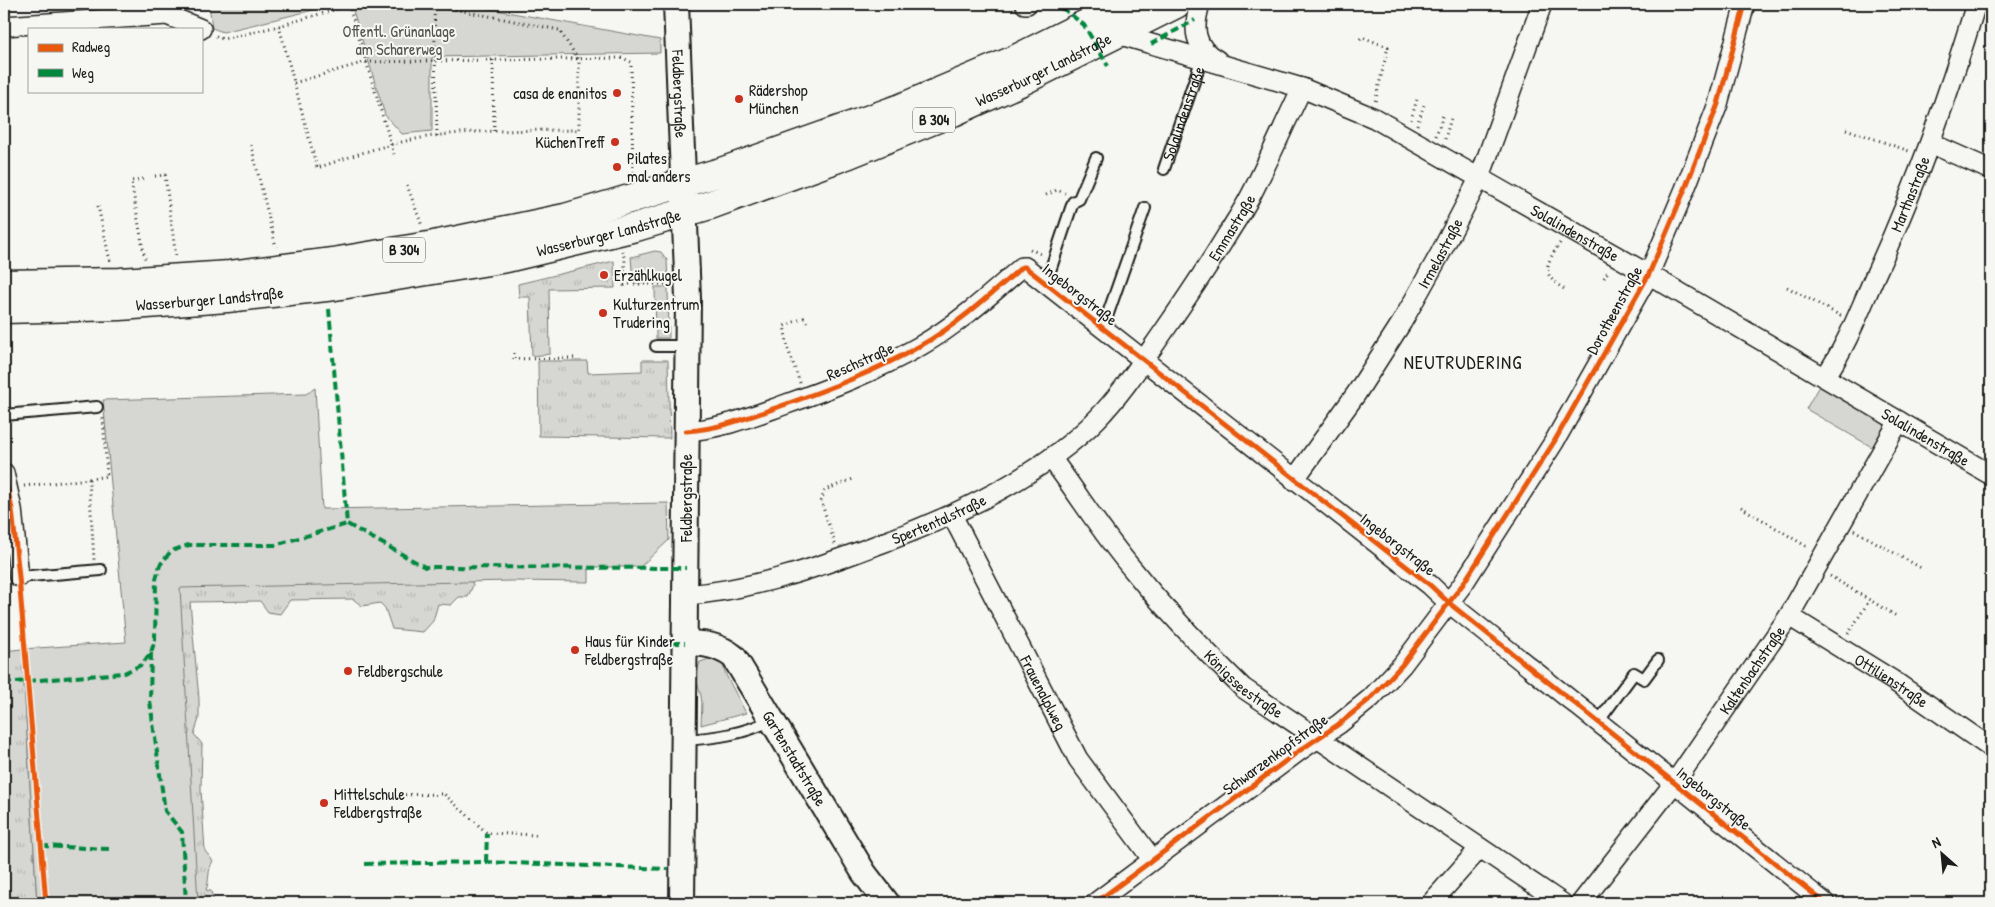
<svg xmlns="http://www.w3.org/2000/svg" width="1995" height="907" font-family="'Patrick Hand',sans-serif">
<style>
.grass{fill:url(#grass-tufts);stroke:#797977}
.green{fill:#d6d6d2;stroke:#797977}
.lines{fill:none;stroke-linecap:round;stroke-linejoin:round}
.service-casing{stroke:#1c1c1c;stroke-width:14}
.minor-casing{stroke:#1c1c1c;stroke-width:22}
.tertiary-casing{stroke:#1c1c1c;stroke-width:28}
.primary-casing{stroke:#1c1c1c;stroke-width:31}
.path{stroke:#1c1c1c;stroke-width:3;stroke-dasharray:1 4;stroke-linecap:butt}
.service{stroke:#f6f6f2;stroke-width:10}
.minor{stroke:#f6f6f2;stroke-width:19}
.tertiary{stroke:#f6f6f2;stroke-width:24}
.primary{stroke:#f6f6f2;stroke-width:28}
.quiet{stroke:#00873e;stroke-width:4;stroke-dasharray:8 4;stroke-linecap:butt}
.cycleway-casing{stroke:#f6f6f2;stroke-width:8}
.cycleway{stroke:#e8590c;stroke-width:5}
.poi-dot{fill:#c8321e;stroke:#f6f6f2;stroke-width:2}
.labels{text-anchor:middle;stroke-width:4;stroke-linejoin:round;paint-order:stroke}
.shield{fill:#f6f6f2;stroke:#5d5d5c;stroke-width:1}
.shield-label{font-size:15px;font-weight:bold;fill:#1c1c1c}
.park-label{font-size:16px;fill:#545453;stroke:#f6f6f2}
.street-label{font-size:16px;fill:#1c1c1c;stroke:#f6f6f2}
.poi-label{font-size:16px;fill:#1c1c1c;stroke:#f6f6f2;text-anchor:start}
.quarter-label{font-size:19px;letter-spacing:1px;fill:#1c1c1c;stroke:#f6f6f2}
</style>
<defs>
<pattern id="grass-tufts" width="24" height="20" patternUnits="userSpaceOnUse" patternTransform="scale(1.25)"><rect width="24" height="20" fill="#d6d6d2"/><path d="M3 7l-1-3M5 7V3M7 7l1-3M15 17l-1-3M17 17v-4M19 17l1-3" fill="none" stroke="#b7b7b4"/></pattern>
</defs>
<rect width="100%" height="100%" fill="#f6f6f2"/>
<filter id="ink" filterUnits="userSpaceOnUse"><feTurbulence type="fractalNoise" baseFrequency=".02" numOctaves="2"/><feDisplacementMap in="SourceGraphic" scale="10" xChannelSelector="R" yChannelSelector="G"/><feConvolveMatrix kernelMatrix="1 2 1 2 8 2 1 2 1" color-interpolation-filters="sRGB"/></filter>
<g filter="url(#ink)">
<path class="grass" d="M655,251L661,252L667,260L668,282L633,283L631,257Z
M614,261L615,288L549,289L550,354L532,356L530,297H519L518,284Z
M655,287H668L669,338H656Z
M642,360H668L670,438L539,436L538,361H587L588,373L642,371Z
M166,573H468L473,585L468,597H459L451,605L438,604L433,621L423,632L392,629L385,608L380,603L362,606L353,599L290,600L280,614L268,612L260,601L190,602L199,699V719L194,734L202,744L201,790L205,851L213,861C207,870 210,880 206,890L211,891L214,903H188Z
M22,649L37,903H4V651Z"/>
<path class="green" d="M209,4H338L223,32L212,28Z
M351,4H463L660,40V53L432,57V131L402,134L385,115Z
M1820,384L1891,424L1877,450L1806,409Z
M315,388L322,509L668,503L669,540L640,567H589V582L512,581L180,588L198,903H37L22,649L126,642L103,400L306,394Z
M709,659L723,665L726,675L746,713L701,725C701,716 703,704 701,696C697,683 695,676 700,662Z"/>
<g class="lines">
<defs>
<g id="service">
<path id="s1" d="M1164,169L1202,58"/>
<path d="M1046,283L1073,202L1079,199L1096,158"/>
<path d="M1103,328L1145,208"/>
<path d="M656,346H687"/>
<path d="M4,415L97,407"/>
<path d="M19,577L101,570"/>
<path d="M1598,722L1634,673L1644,679L1658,660"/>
<path d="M684,740C714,738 745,734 771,720"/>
</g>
<g id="minor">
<path d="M1025,4H1027"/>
<path d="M1200,4C1193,27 1193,47 1217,60"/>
<path d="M4,26L167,15L201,29"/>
<path id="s2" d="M1117,34L1302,88L1374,118L1660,281L1991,475"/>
<path d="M1930,143L1991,170"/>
<path id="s3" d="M1825,377C1846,347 1859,312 1874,278C1915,189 1948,97 1976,4"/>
<path d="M686,431C719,429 750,417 781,406C829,389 876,371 920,346C957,325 990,295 1022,267H1025L1430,585L1449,603L1825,903"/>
<path id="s4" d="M1051,458C1079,495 1103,535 1134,571C1167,612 1205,651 1243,688L1562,903"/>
<path d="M4,473L12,509L19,577"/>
<path id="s5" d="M1294,480L1356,394L1402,322L1440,254L1480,177L1542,4"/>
<path id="s6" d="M952,515L1078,759L1152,859"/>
<path id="s7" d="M686,595C750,590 814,569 874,546C951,518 1039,478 1097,419C1123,392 1143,361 1164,331C1186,299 1207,268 1227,235C1235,222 1244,209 1251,195C1269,160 1285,123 1302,88"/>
<path id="s8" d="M1789,616L1894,681L1991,748"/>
<path d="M1095,903L1299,751L1339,724L1371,698L1402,665L1463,584L1554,442L1649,274L1685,189L1718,104L1745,4"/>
<path d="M1431,903L1480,848"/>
<path id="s9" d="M1581,903L1675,782L1789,616L1899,421"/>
</g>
<g id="tertiary">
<path id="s10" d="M676,4L688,298L682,903"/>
<path id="s11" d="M685,643C703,643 719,645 734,657L864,873L887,903"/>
</g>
<g id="primary">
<path d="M4,284L120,282L230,275L333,262L434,245L565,218L724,171L901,108L1012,61L1126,4"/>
<path id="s12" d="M4,309L120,306L227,298L335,286L507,258L636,227L710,205L849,154L953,112L1022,81L1176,4"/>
</g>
</defs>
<use href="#service" class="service-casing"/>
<use href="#minor" class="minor-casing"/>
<use href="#tertiary" class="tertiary-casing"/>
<use href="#primary" class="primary-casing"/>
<path class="path" d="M349,5L394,154
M434,5L437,136
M279,26L317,168C341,160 365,151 390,145C451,128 517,131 579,130V60L559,30L428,4
M216,36L223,39L279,26L354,4
M1360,39L1362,37L1388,47L1375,102
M493,60L494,131
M294,83L365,62L623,58L631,62L633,176
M1411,120L1417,99
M1417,125L1425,102
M1846,129L1909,151
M1436,136L1443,115
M1445,139L1451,118
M251,145L276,247
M155,176L165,175L176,258
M143,179L131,181L145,259
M407,185L422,226
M1046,195L1057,190L1065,193
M98,206L110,261
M1560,243C1545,265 1540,275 1566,290
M1030,249L1043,255
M622,251L625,259L624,287
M1604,278L1609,270
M624,284H668
M1787,287L1841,316
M514,353V359L574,358V354
M800,383L788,349L784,326L804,318L807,323
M89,479L107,476L103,418
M24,486L89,479L94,560
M1741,507L1809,548
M1854,530L1921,568
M835,544L821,501L825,490L853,479
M1830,576L1898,617
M1848,634L1869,601
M395,795L444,794L487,833L537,835"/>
<use href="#service" class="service"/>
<use href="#minor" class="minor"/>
<use href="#tertiary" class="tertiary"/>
<use href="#primary" class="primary"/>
<path class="quiet" d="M1027,4H1029
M1050,4L1065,10L1084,25L1108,66
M1151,44L1195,20
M329,309L347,524L425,567L686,568
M672,643H685
M151,653L150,701L165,811L182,832L186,903
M4,683L124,673L141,665L151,653L155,639L156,579L160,565L171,551L189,545H275L347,524
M41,846L109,849
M486,862L487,833
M365,864L486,862L668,869"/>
<defs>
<path id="cycleway" d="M686,431C719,429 750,417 781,406C829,389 876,371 920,346C957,325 990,295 1022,267H1025L1430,585L1449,603L1825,903
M4,473L12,509L19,577L46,903
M1095,903L1299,751L1339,724L1371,698L1402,665L1463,584L1554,442L1649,274L1685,189L1718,104L1745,4"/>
</defs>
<use href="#cycleway" class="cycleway-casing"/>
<use href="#cycleway" class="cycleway"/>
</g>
</g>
<g class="poi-dot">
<circle cx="617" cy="93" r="5"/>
<circle cx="739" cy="99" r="5"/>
<circle cx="615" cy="142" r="5"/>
<circle cx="617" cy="167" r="5"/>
<circle cx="604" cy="275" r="5"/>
<circle cx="603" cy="313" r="5"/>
<circle cx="575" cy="650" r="5"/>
<circle cx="348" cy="671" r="5"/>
<circle cx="324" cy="803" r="5"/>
</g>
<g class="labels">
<g class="shield">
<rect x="913" y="107.5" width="42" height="25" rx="4"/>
<rect x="383" y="237.5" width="42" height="25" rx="4"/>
</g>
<g class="shield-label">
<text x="934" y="125">B 304</text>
<text x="404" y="255">B 304</text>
</g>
<g class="park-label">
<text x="399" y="37">Offentl. Grünanlage<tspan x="399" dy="18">am Scharerweg</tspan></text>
</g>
<g class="street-label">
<text dy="6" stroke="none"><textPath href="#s12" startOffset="1076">Wasserburger Landstraße</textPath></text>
<text dy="6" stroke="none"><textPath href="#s10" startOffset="90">Feldbergstraße</textPath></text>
<text dy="6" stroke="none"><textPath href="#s1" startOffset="59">Solalindenstraße</textPath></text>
<text dy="6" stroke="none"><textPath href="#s3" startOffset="202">Marthastraße</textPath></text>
<text dy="6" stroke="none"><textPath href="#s7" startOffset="688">Emmastraße</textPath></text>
<text dy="6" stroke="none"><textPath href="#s12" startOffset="611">Wasserburger Landstraße</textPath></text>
<text dy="6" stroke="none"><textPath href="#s2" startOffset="502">Solalindenstraße</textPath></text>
<text dy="6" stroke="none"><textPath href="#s5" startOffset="270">Irmelastraße</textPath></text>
<text transform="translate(1080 294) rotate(38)" y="6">Ingeborgstraße</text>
<text dy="6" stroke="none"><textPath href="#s12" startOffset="206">Wasserburger Landstraße</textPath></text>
<text transform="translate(1614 310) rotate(-61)" y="6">Dorotheenstraße</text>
<text transform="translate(860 361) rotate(-24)" y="6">Reschstraße</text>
<text dy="6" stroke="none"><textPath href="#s2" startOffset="908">Solalindenstraße</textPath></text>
<text transform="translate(686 498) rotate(-90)" y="6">Feldbergstraße</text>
<text dy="6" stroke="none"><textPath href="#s7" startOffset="265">Spertentalstraße</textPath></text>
<text transform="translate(1398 544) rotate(38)" y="6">Ingeborgstraße</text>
<text dy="6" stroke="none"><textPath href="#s9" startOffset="289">Kaltenbachstraße</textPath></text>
<text dy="6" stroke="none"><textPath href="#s8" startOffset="121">Ottilienstraße</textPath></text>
<text dy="6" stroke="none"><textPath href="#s4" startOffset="298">Königsseestraße</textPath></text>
<text dy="6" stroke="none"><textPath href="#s6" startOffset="200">Frauenalplweg</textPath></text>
<text transform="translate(1275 754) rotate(-36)" y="6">Schwarzenkopfstraße</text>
<text dy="6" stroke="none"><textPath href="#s11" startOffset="170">Gartenstadtstraße</textPath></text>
<text transform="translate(1714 798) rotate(39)" y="6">Ingeborgstraße</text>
</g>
<g class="poi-label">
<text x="749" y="96">Rädershop<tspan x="749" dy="18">München</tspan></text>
<text x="607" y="99" text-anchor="end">casa de enanitos</text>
<text x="605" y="148" text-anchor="end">KüchenTreff</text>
<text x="627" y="164">Pilates<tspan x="627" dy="18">mal anders</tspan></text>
<text x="614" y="281">Erzählkugel</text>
<text x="613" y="310">Kulturzentrum<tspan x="613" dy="18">Trudering</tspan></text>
<text x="585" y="647">Haus für Kinder<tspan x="585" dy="18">Feldbergstraße</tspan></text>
<text x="358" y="677">Feldbergschule</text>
<text x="334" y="800">Mittelschule<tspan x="334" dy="18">Feldbergstraße</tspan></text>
</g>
<g class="quarter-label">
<text x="1463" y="369">NEUTRUDERING</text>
</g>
</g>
<rect width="1995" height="907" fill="none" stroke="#f6f6f2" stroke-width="20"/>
<rect x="10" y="10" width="1975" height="887" fill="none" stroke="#1c1c1c" stroke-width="2" filter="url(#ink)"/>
<rect x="28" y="28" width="175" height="65" fill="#f6f6f2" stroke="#9f9f9c"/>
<rect x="38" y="44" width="25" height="8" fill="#e8590c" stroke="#9f9f9c"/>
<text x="72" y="52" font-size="15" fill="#1c1c1c">Radweg</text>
<rect x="38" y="69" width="25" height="8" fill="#00873e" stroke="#9f9f9c"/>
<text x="72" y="78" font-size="15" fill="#1c1c1c">Weg</text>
<g transform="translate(1942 854) rotate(333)" stroke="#f6f6f2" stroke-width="4" paint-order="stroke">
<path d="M0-4L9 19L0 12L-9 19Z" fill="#1c1c1c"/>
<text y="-8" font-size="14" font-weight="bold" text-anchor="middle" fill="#1c1c1c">N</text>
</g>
</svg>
